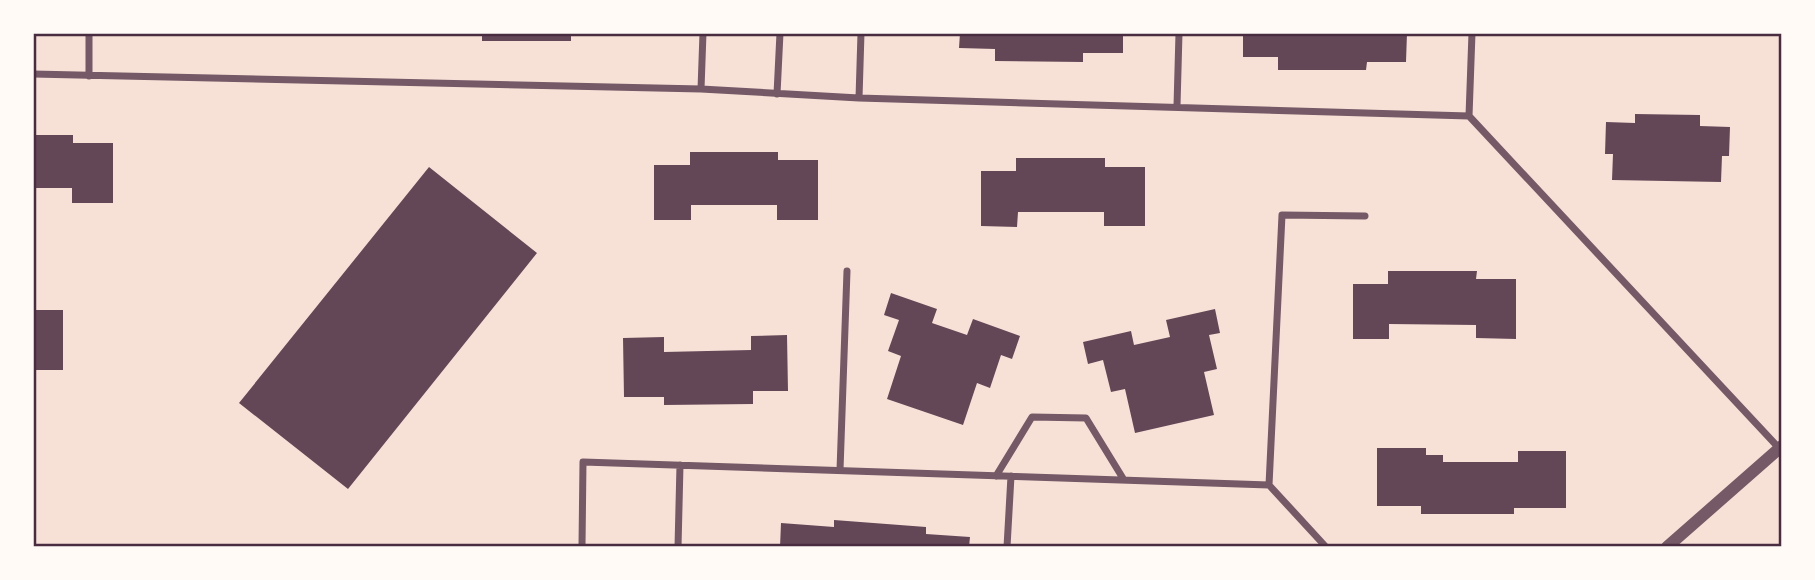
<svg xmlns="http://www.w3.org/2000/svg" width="1815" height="580" font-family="Ubuntu,sans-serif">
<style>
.building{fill:#644757}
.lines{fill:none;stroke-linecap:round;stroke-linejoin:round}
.minor{stroke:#755966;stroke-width:7}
.tertiary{stroke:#755966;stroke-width:12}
.neatline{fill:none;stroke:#4a2c40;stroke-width:2.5}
</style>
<rect width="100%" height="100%" fill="#f7e1d7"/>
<path class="building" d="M482,33H571V41H482Z
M960,33H1123V53H1083V62L995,61V49L959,48Z
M1243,33H1407L1406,62H1367L1366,70H1278V57H1243Z
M1635,114L1700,115V126L1730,127L1729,156H1722L1721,182L1612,180L1613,154H1605L1606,122L1635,123Z
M33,135H73V143H113V203H72V188H33Z
M690,152H778V160H818V220H777V205H691V220H654V165H690Z
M1016,158H1105V167H1145V226H1104V212H1018L1017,227L981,226V171H1016Z
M429,167L537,253L348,489L239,403Z
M1388,271H1477L1476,279H1516V339L1476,338V325L1389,324V339H1353V284H1388Z
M891,293L937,309L932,323L967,335L973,319L1020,336L1012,359L1001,355L990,388L977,383L963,425L887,399L901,356L888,351L899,320L884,315Z
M1215,309L1220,333L1209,335L1217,369L1204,372L1214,415L1135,433L1125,389L1111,392L1103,360L1088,364L1083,342L1131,331L1134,345L1170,337L1166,320Z
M33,310H63V370H33Z
M787,335L788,391H753V404L664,405V397H624L623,338L664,337V352L751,350V336Z
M1377,448H1426V455H1443V462H1518V451H1566V508H1514V514H1421V506H1377Z
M834,520L926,527V534L970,537L969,547H780L781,523L834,527Z"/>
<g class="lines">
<path class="minor" d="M1472,33L1469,116L1779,448
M33,74L701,89L859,98L1469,116
M89,76V33
M701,89L703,33
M777,94L780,33
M859,98L861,33
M1177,106L1179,33
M840,470L847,271
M996,476L1032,417L1086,418L1124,480
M1269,485L1282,215L1365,216
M582,546L583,462L1269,485L1326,547
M678,547L680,465
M1007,547L1011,476"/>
<path class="tertiary" d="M1667,547L1782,446"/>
</g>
<rect width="1815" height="580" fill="none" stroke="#fffaf5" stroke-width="70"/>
<rect x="35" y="35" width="1745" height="510" class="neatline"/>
</svg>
